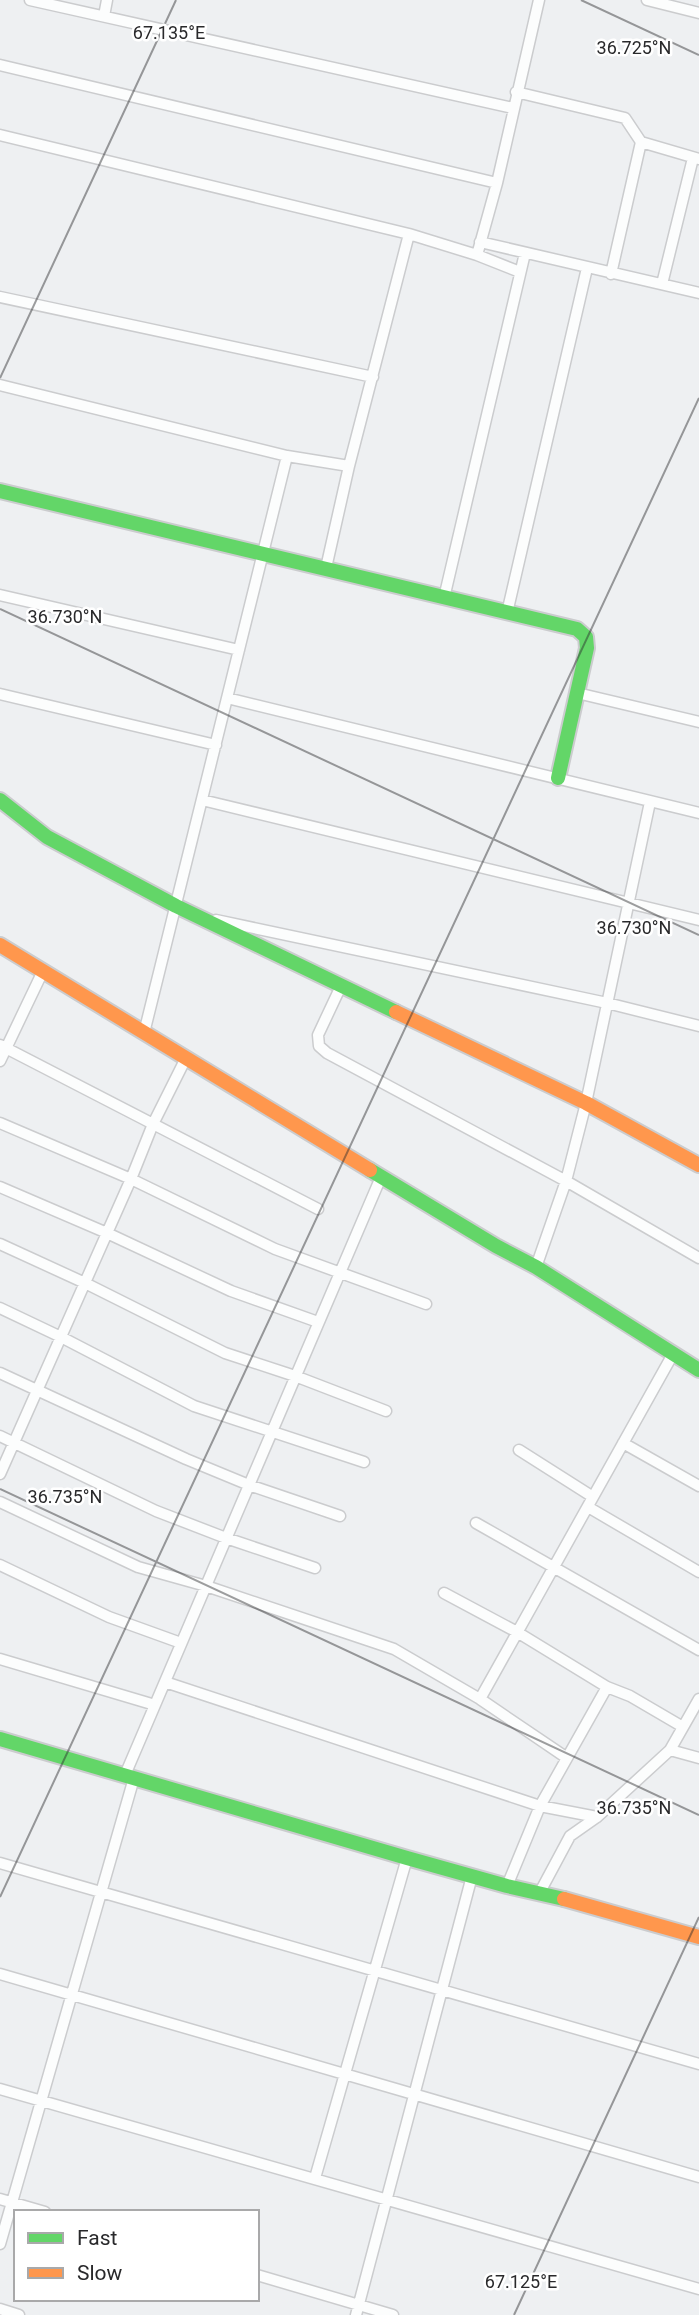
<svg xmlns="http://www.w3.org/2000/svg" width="699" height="2315" font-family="Roboto,sans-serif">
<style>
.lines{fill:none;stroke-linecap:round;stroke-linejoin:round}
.street-casing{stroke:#cbccce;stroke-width:13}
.fast-casing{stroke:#cbccce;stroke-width:18}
.slow-casing{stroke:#cbccce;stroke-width:18}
.street{stroke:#fcfdfd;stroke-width:10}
.fast{stroke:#63d668;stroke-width:14}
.slow{stroke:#ff974d;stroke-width:14}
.ticks{fill:none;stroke:#29292b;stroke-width:2;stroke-opacity:0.45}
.ticks-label{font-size:18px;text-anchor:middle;fill:#29292b;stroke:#fff;stroke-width:5;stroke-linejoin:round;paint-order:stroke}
</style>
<rect width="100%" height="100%" fill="#eef0f2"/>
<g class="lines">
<defs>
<path id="street" d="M30,0L513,108
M647,0L699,13
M104,16L107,0
M0,65L497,183
M516,92L625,118L641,142L699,159
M0,135L409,234L477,255L520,272
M480,242L699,293
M477,255L497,183L539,0
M611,274L641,142
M662,284L693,158
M0,297L373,377
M0,385L287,456L349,466
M326,568L349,466L409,234
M0,595L239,650
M444,598L525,253
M507,613L587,268
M577,693L699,722
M0,694L216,745
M227,698L699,813
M202,800L699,920
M216,920L607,1003L699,1026
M341,986L318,1035L319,1046L327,1053L566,1181L699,1258
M144,1033L287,456
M0,1045L318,1209
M0,1061L43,971
M0,1123L131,1179L275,1249L426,1304
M0,1187L107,1233L231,1291L318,1322
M0,1244L85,1283L225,1353L295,1376L386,1411
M536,1267L566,1181L586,1103L650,802
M0,1308L61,1337L194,1406L364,1462
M0,1373L186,1459L249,1485L340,1516
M0,1436L156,1511L226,1538L315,1568
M623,1443L699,1486
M519,1450L593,1497
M0,1474L131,1179L153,1124L186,1058
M0,1502L138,1567L206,1586L394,1649L480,1699L567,1758
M588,1507L699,1572
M476,1523L699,1650
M0,1565L109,1617L181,1643
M444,1593L517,1632L607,1687L630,1696L683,1727
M0,1659L155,1705
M165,1682L540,1806L597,1817
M480,1699L673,1354
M670,1750L699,1758
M125,1775L381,1177
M0,1863L699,2064
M507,1886L540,1806L607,1687
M540,1892L570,1836L597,1817L670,1750L699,1699
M0,1974L699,2177
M0,2089L699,2289
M315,2178L407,1858
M0,2199L45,2212
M0,2244L134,1778
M257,2275L393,2315
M0,2309L19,2315
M356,2315L472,1876"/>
<path id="fast" d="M0,491L577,629L586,637L587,648L558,778
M0,800L47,837L176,906L396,1012
M370,1170L496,1246L536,1267L699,1370
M0,1739L407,1858L507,1886L564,1899"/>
<path id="slow" d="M0,945L370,1170
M396,1012L586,1103L699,1165
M564,1899L699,1937"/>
</defs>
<use href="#street" class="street-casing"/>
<use href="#fast" class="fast-casing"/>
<use href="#slow" class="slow-casing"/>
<use href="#street" class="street"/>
<use href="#fast" class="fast"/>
<use href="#slow" class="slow"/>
</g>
<path class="ticks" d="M581,0L699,55M0,378L176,0M0,609L699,935M0,1489L699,1815M0,1897L699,398M514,2315L699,1917"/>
<g class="ticks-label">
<text x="169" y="39">67.135°E</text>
<text x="634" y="54">36.725°N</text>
<text x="65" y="623">36.730°N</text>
<text x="634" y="934">36.730°N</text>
<text x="65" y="1503">36.735°N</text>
<text x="634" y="1814">36.735°N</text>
<text x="521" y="2288">67.125°E</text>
</g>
<rect x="14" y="2210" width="245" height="91" fill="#ffffff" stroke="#a9a9aa" stroke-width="2"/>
<rect x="28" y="2233" width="35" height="10" fill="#63d668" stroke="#a9a9aa" stroke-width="2"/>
<text x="77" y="2245" font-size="21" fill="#29292b">Fast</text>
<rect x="28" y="2268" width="35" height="10" fill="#ff974d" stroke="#a9a9aa" stroke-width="2"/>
<text x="77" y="2280" font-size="21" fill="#29292b">Slow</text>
</svg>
